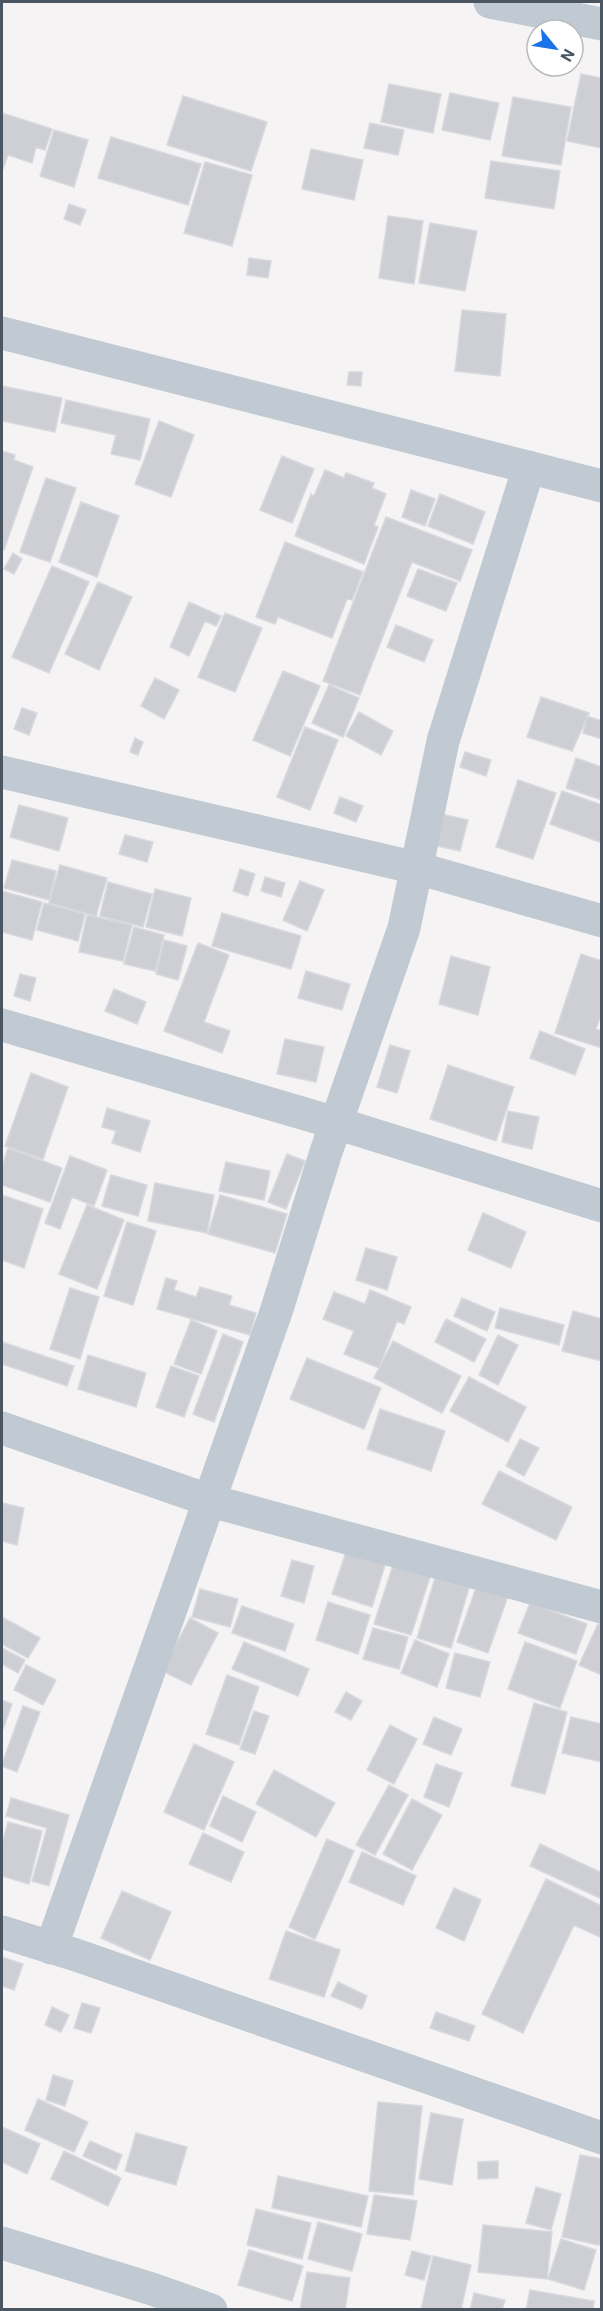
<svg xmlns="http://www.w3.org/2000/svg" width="603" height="2311" font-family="Roboto,sans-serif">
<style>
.building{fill:#cdcfd5;stroke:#d7d9de;stroke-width:1.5}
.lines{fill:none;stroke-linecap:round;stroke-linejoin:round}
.street{stroke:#c1cad2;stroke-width:33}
</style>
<rect width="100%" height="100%" fill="#f5f3f3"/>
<path class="building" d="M581,74L602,78V148L567,141Z
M389,84L441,94L433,133L381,122Z
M450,93L499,103L490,140L442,130Z
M183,96L267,122L251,171L167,145Z
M513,97L571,107L561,165L502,156Z
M2,113L52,129L45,150L36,147L32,163L8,155L2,172Z
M370,123L404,130L398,155L364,148Z
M54,130L88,140L74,187L40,176Z
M111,137L201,164L188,205L98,178Z
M311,149L363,160L354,200L302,189Z
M491,161L560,171L554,209L485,198Z
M205,162L252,175L232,246L184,233Z
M69,204L86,210L80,225L64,219Z
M388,216L423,221L414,284L379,278Z
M430,223L477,231L465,291L419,283Z
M249,258L271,261L268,278L247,275Z
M462,310L506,314L500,376L455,371Z
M349,372H362L361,386L347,385Z
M2,386L62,398L55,432L2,421Z
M66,400L150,419L140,460L111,454L116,435L61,423Z
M159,421L194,435L171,497L135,484Z
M2,451L15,455L14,460L33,467L4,550L2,549Z
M282,456L314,469L292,523L260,510Z
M325,470L344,478L346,473L374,483L372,488L386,494L374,525L378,527L364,564L295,536L311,494L314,496Z
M46,478L76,488L50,562L20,552Z
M411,490L435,499L425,526L402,517Z
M440,494L485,512L473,544L428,526Z
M81,502L119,516L97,577L59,562Z
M386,517L472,550L460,581L412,562L360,695L323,681Z
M285,542L363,572L352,600L347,599L332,638L278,617L275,624L256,617Z
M13,553L22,559L14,574L4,569Z
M52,566L89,582L49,673L12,657Z
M418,569L457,583L446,611L407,596Z
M98,582L132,597L99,670L65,654Z
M189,602L221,616L216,626L205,621L189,656L170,647Z
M225,613L262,628L235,692L198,677Z
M396,625L433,640L424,662L387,647Z
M283,671L320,686L290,756L253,740Z
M155,678L179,690L164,719L141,706Z
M329,685L359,698L343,737L312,723Z
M541,697L589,713L572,751L527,737Z
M22,708L37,713L29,735L14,729Z
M359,712L393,731L381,755L346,736Z
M587,716L602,721V739L583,733Z
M305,727L338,740L310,810L277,797Z
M135,738L143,742L138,755L130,752Z
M465,752L491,760L486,776L460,767Z
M576,758L602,767V800L566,788Z
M518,780L556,793L533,859L496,847Z
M562,791L602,805V843L550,824Z
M340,797L363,806L356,822L334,813Z
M19,805L68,818L59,851L10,837Z
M441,814L468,820L460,851L433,845Z
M125,835L153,842L147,862L119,854Z
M12,860L56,871L49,900L4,888Z
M60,865L107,878L96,916L49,903Z
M240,869L255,874L248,896L233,891Z
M265,877L285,883L281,897L261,891Z
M300,881L324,890L307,931L283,920Z
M108,882L152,894L143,927L100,916Z
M155,889L191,898L182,936L146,927Z
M2,891L42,902L32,940L2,932Z
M44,903L85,914L78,941L37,930Z
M222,913L301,936L291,969L212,946Z
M87,915L132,925L123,961L79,952Z
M134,927L164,935L155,971L124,964Z
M164,940L187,946L178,980L156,974Z
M198,943L229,955L204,1022L230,1031L222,1053L164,1031Z
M581,954L602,961V1012L596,1029L602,1031V1048L555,1033Z
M451,956L490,967L478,1015L439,1004Z
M306,971L350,984L342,1010L298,998Z
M20,974L36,978L30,1001L14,996Z
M114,989L146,1002L137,1024L105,1011Z
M540,1031L585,1049L575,1075L530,1058Z
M285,1039L324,1047L316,1082L277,1074Z
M390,1045L410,1051L397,1093L377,1087Z
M448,1065L514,1087L496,1141L430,1119Z
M31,1073L68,1087L43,1159L5,1146Z
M107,1108L150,1121L140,1152L112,1143L116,1131L102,1127Z
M508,1111L539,1117L532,1149L502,1142Z
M8,1148L62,1168L50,1202L2,1185V1167Z
M287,1154L305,1161L286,1209L268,1202Z
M70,1156L107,1170L94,1206L72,1197L60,1229L45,1223Z
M226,1162L270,1171L264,1200L219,1191Z
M111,1175L147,1185L138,1216L102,1206Z
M155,1183L214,1195L207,1233L148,1221Z
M2,1195L43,1209L24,1268L2,1260Z
M220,1195L287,1214L275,1253L208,1234Z
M87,1205L124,1220L97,1289L59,1274Z
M483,1213L526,1232L511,1268L468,1250Z
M127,1222L156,1231L133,1305L104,1296Z
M366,1248L397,1257L387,1290L356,1280Z
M166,1278L177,1281L174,1290L196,1297L200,1287L232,1296L229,1305L256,1313L250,1335L157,1309Z
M70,1288L99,1297L80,1359L50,1349Z
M370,1290L411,1307L404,1324L397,1321L379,1368L344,1354L354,1331L323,1319L334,1292L365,1304Z
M462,1298L495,1312L487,1331L454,1316Z
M500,1308L564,1325L559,1345L495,1328Z
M573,1311L602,1319V1361L562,1351Z
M446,1319L486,1339L474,1362L435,1342Z
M191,1320L217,1331L201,1374L174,1364Z
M223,1334L243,1342L214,1422L193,1414Z
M498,1335L518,1345L498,1385L479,1375Z
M393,1341L461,1376L442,1413L374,1378Z
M2,1342L74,1366L67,1386L2,1364Z
M88,1355L146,1373L136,1407L78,1389Z
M307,1358L381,1388L364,1429L290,1399Z
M171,1366L199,1376L184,1417L156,1407Z
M469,1377L526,1407L508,1442L450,1411Z
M380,1409L445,1431L431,1471L367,1449Z
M520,1439L539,1448L524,1476L506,1466Z
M499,1471L572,1507L556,1540L482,1504Z
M2,1503L24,1508L17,1545L2,1541Z
M347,1549L386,1562L372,1607L332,1594Z
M292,1560L314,1566L304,1603L281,1596Z
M394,1562L431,1574L411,1635L374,1624Z
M435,1578L469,1588L451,1648L417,1638Z
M477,1585L508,1596L488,1653L457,1642Z
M200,1589L238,1599L230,1627L192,1617Z
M328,1602L370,1615L358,1654L316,1640Z
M530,1603L587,1624L576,1654L518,1633Z
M242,1606L294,1624L285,1651L232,1633Z
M2,1617L40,1638L28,1658L2,1644Z
M190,1618L218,1633L191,1685L162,1671Z
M598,1624L602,1626V1675L579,1665Z
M373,1628L408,1637L399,1669L363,1659Z
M415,1640L449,1654L437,1687L401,1673Z
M244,1642L309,1669L298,1696L232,1669Z
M525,1642L577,1661L560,1708L508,1689Z
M2,1648L25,1660L18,1673L2,1664Z
M455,1653L490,1662L480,1697L446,1688Z
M26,1665L56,1680L43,1705L14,1690Z
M227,1675L259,1687L239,1745L206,1734Z
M346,1692L362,1701L351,1720L335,1712Z
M2,1700L12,1704L2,1732Z
M534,1703L567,1712L545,1794L511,1786Z
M23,1706L40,1712L17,1772L2,1766V1764Z
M254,1711L269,1716L255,1754L240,1749Z
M434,1717L462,1729L451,1755L423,1744Z
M571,1717L602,1724V1762L562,1753Z
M390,1725L417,1739L394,1784L367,1770Z
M194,1744L234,1762L204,1830L164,1812Z
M436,1764L462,1773L449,1807L424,1797Z
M274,1770L335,1803L316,1837L256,1804Z
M389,1785L408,1795L375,1855L356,1845Z
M223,1796L256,1812L242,1842L210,1826Z
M11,1798L69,1815L49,1886L32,1881L47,1828L6,1816Z
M412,1799L442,1815L412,1870L383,1854Z
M8,1822L42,1831L29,1884L2,1876V1844Z
M203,1833L244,1852L231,1882L189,1864Z
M327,1839L354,1851L315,1939L289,1927Z
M540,1844L602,1873V1899L530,1866Z
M362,1852L416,1876L403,1905L349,1882Z
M546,1879L602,1906V1938L574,1925L523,2033L482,2014Z
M454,1888L481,1900L464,1941L436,1928Z
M122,1891L171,1912L150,1960L101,1938Z
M286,1931L340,1950L324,1997L269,1979Z
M2,1957L23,1964L14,1990L2,1986Z
M338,1982L367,1996L362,2009L331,1996Z
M82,2003L100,2008L91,2033L74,2028Z
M52,2007L69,2015L61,2032L45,2025Z
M436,2012L475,2026L469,2041L430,2028Z
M53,2075L73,2081L65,2106L46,2100Z
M38,2099L88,2122L74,2152L25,2130Z
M378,2102L422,2106L413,2195L369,2191Z
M431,2113L463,2119L452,2185L419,2179Z
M2,2127L40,2144L27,2174L2,2162Z
M136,2133L187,2147L176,2185L125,2171Z
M90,2141L122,2155L116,2170L83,2156Z
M64,2151L121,2178L108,2206L51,2179Z
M580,2155L602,2159V2235L599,2245L562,2237Z
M498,2161V2178L478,2179V2162Z
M278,2176L368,2196L361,2227L272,2208Z
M536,2187L561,2194L551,2230L526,2223Z
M374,2195L417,2201L410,2240L367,2234Z
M256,2209L311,2223L302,2259L247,2245Z
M318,2222L362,2234L352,2271L308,2259Z
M483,2225L552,2232L547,2279L478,2272Z
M561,2239L596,2250L584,2290L548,2279Z
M249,2250L303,2266L292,2301L238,2285Z
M412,2251L431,2256L424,2280L405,2275Z
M433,2256L471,2265L461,2310H421Z
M307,2272L350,2278L345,2310H300Z
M530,2290L594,2301L593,2310H526Z
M474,2293L505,2300L502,2310H470Z"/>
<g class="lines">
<path class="street" d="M490,2L602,24
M2,333L602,486
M2,772L417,868L602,921
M2,1025L336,1123L602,1206
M2,1428L211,1501L602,1607
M2,1932L76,1955L602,2138
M51,1948L276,1312L326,1152L404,928L443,741L529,467
M2,2243L152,2289L211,2310"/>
</g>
<rect width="603" height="2311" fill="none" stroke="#4a5661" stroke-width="6"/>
<g transform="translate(555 48) rotate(120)"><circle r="28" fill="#ffffff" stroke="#b7bbc0" stroke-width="1.5"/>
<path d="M0-4.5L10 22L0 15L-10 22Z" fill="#1a73e8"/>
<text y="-9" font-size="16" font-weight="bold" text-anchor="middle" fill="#4a5661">N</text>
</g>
</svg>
